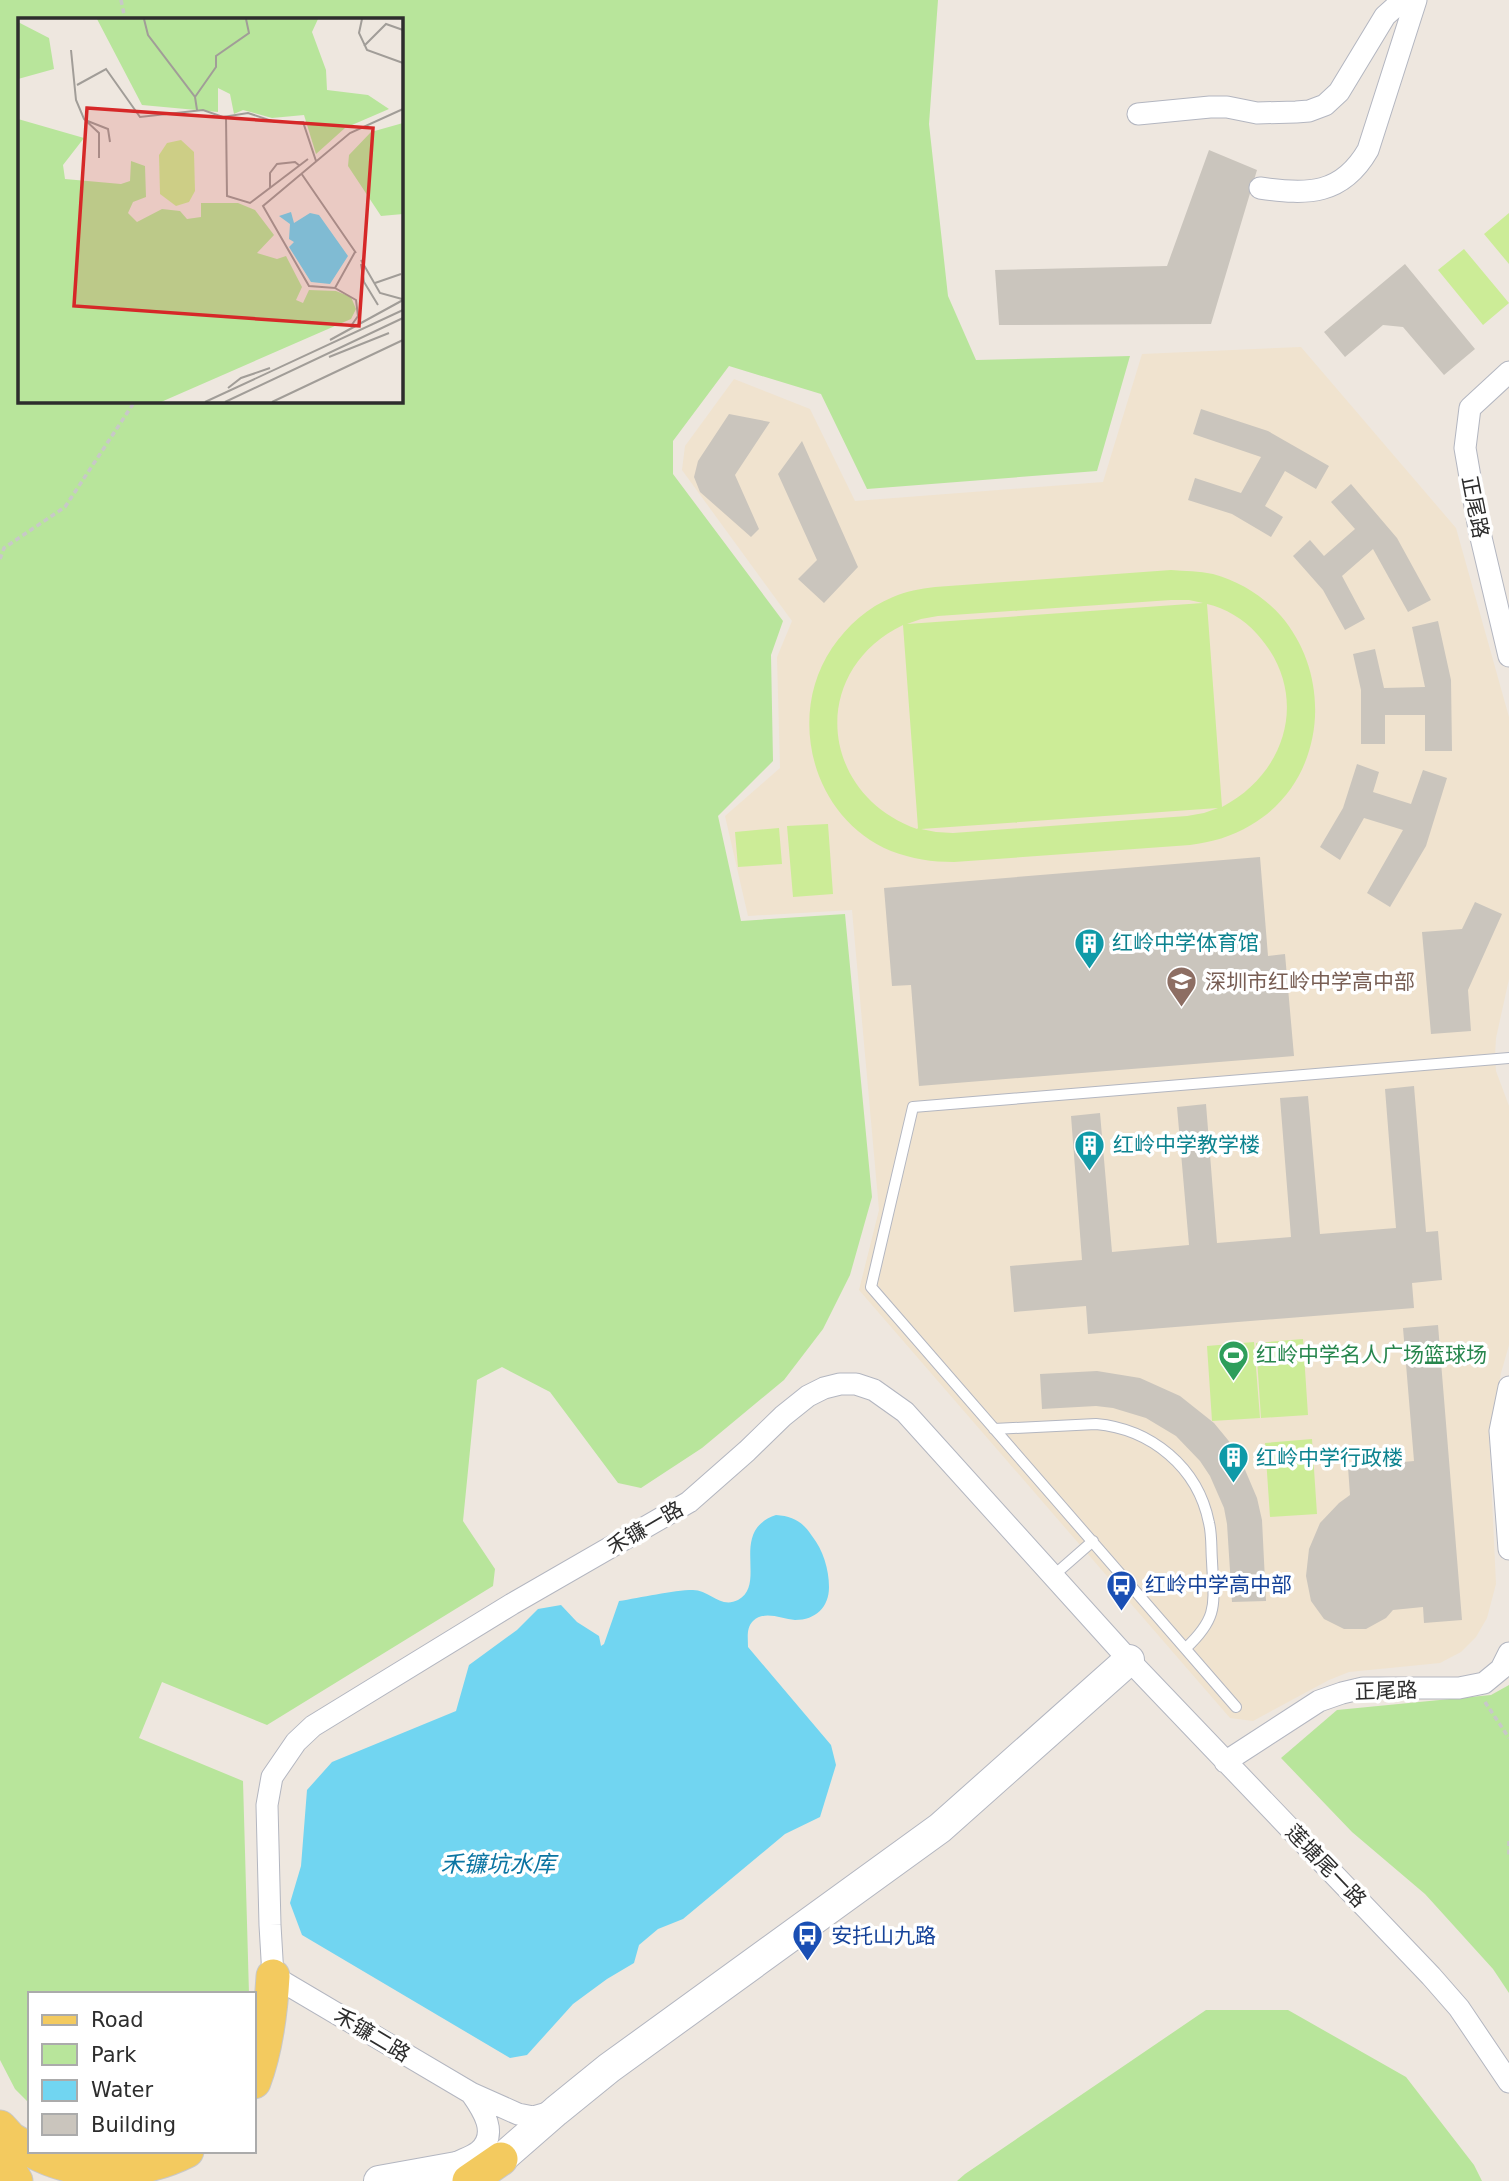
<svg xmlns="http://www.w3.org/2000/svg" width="1509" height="2181" font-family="'DejaVu Sans','Noto Sans SC',sans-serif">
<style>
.education{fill:#f0e3cf}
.green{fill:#b8e59b;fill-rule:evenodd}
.pitch{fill:#ccec97;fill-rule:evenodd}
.water{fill:#71d5f1}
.building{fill:#cac5bd}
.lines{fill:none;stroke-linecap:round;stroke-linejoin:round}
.lane-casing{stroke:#b3b6c0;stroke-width:12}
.street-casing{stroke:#b3b6c0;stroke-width:23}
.secondary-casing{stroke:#b3b6c0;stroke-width:32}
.primary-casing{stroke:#c8c8c8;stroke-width:35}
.path{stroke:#c8c8c8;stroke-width:3.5;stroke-dasharray:5 3.5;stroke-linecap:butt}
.lane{stroke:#fff;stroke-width:10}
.street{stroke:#fff;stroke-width:21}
.secondary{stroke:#fff;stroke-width:30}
.primary{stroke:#f3ca5f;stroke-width:33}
.labels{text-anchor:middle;stroke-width:7;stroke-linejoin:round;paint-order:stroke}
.street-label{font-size:21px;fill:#2d2d2d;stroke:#fff}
.culture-label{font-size:21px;fill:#0d838f;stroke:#fff;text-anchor:start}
.education-label{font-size:21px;fill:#785e54;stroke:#fff;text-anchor:start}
.leisure-label{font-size:21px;fill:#27864d;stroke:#fff;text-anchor:start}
.transit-label{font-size:21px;fill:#164399;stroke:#fff;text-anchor:start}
.water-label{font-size:23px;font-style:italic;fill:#0b75a2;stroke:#fff}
.inset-road{fill:none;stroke:#a19d98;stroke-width:2}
.view{fill:#d62828;fill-opacity:0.15;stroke:#d62828;stroke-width:3.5}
.inset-edge{fill:none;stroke:#2d2d2d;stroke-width:3.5}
</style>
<rect width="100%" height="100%" fill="#eee7df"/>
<path class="education" d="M1301,347L1456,528L1509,717V979L1496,1038L1495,1056L1496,1071L1509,1106V1345L1501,1373L1489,1434L1496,1584L1487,1618L1476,1637L1461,1652L1440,1663L1349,1672L1329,1680L1253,1721L1230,1718L859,1290L879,1210L852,910L748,916L725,816L780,768L777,657L792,621L682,470L685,446L734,379L810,409L855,501L1103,482L1142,354Z"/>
<path class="green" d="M0,0H938L929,124L948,296L976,360L1130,356L1097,471L867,489L821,394L729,366L673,441V474L783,621L771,655L773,761L718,816L741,921L845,914L872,1197L850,1275L823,1329L784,1380L702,1448L641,1488L618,1483L550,1392L502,1367L477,1380L463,1521L495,1569L493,1586L267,1725L162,1682L139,1738L243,1781L249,1994H30V2104L15,2089L0,2060ZM19,19H401V401H19Z
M1509,1685V1993L1493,1969L1425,1894L1352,1832L1281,1758L1337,1710L1491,1695Z
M1206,2010H1288L1406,2077L1474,2165L1482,2181H957L965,2174Z"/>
<path class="pitch" d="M1509,213V264L1484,234Z
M1464,249L1509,303L1483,325L1438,270Z
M1171,570C1185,571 1199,571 1213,574C1239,581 1263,596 1281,616C1335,679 1325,782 1251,825C1231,837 1212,842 1190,845L954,862C932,862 912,859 891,851C812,818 786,716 832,648C847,626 868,607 893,597C906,591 920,589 935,587ZM1171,600H1189L1203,603L907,624L921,619L938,616ZM1207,604C1225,608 1244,619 1257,634C1310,692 1289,772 1222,807ZM903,625L918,828L917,829C819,794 808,671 903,625ZM1218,808L1204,813L1187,816L953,833L936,832L921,829Z
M828,824L833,894L793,897L787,826Z
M779,828L782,864L738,867L735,832Z
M1303,1339L1308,1415L1261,1418L1256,1343Z
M1254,1342L1260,1418L1212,1421L1207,1346Z
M1312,1439L1317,1514L1270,1517L1265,1443Z"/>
<path class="water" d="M776,1515C793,1516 803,1522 812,1536C823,1550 829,1569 829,1587C829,1607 816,1620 795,1620C781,1619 765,1610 753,1621C746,1628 748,1638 748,1647L831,1745L836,1765L820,1817L785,1834L683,1919L658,1929L639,1945L634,1963L607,1979L573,2004L527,2055L510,2058L302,1935L290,1903L301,1866L307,1790L332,1762L456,1711L469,1665L517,1630L538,1609L561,1605L577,1622L599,1636L601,1646L604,1644L619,1601C640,1598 673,1590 693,1590C710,1590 720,1609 738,1600C768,1584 728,1531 776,1515Z"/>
<path class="building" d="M1209,150L1257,170L1211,324L999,325L995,270L1167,266Z
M1405,264L1475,349L1444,375L1403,327L1383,325L1345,357L1324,332Z
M1201,409L1268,431L1329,466L1316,489L1285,471L1265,506L1283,517L1271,537L1232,514L1188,500L1195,478L1241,493L1261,457L1193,434Z
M729,414L770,422L735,475L759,529L751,537L700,492L694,477L698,461Z
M802,441L858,567L824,603L798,579L817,560L778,474Z
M1351,484L1397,538L1431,600L1408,612L1373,549L1342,576L1365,619L1345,630L1323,590L1293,556L1310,540L1324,556L1355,529L1331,502Z
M1438,621L1451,680L1452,751H1425V715H1385V744H1361V690L1353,654L1375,649L1384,688L1425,687L1412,627Z
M1357,764L1379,772L1373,792L1411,804L1423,770L1447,778L1426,846L1390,907L1367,893L1403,830L1364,818L1340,860L1320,847L1343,808Z
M1260,857L1268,956L1285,954L1294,1056L919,1086L911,985L892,986L884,888Z
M1475,902L1502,914L1468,990L1471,1031L1431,1034L1422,932L1462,929Z
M1414,1086L1426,1232L1438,1231L1442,1280L1412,1283L1414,1308L1088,1334L1086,1306L1014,1312L1010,1266L1082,1260L1071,1116L1100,1113L1112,1252L1189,1245L1177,1107L1206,1104L1217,1243L1291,1237L1280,1098L1308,1096L1320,1234L1396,1228L1385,1089Z
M1438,1325L1462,1620L1424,1623L1423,1607L1393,1610L1386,1618L1366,1629H1344L1324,1619L1311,1601L1306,1576L1309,1549L1320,1523L1339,1503L1350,1495L1348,1467L1414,1461L1403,1328Z
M1097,1371L1140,1378L1180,1396L1214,1423L1228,1440L1240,1458L1257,1498L1262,1520L1266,1601L1232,1602L1227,1524L1224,1508L1210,1476L1200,1461L1176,1436L1146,1418L1113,1408L1096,1406L1042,1409L1040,1374Z"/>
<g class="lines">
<defs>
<path id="lane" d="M994,1429L1096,1424C1151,1429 1198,1467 1209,1523C1212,1535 1211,1548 1212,1561C1214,1604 1219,1617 1186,1648
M1053,1576L1093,1541
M1236,1707L871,1287L913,1107L1509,1058"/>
<path id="street" d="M1138,114L1210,107H1227L1257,113L1296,112L1309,111L1325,105L1339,92L1385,16L1403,0
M1260,188C1308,195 1342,195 1368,150L1416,0
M1509,372L1470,408L1465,448L1479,529L1509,656
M1509,1387L1500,1431L1509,1549
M1225,1762L1319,1701L1342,1693L1363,1688H1459L1484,1683L1501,1669L1509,1653
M554,2111L533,2117L518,2114L471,2093L273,1976L270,1925L267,1805L272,1777L296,1742L313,1726L512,1604L689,1502L747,1451L783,1416L808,1396L824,1388L840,1384H856L874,1390L905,1412L1129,1660L1431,1976L1459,2008L1509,2082
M458,2162C464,2159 473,2156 479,2151C499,2134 483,2110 471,2093"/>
<path id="secondary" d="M379,2181L501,2159L556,2111L609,2068L940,1828L1129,1660"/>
<path id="primary" d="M254,2082C267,2048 271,2011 273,1976
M0,2127L11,2139L30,2150
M32,2151C79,2177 139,2175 187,2151
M0,2155L16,2181
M469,2181L501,2159"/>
</defs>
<use href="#lane" class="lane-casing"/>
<use href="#street" class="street-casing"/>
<use href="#secondary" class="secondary-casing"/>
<use href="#primary" class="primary-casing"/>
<path class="path" d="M121,0L125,19
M0,559L4,548L65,507L135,401
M1485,1702L1509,1738
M1509,1841V1857"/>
<use href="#lane" class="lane"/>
<use href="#street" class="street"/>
<use href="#secondary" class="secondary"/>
<use href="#primary" class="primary"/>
</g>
<defs>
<symbol id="building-pin" viewBox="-11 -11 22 30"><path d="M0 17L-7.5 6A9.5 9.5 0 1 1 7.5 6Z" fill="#0f9aa8" stroke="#fff"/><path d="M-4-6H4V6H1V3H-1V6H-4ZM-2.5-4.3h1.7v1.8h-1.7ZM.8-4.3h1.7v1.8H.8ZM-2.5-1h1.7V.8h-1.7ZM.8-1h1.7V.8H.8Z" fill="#fff"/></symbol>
<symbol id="school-pin" viewBox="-11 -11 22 30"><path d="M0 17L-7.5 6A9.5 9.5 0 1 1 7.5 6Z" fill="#8d6e63" stroke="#fff"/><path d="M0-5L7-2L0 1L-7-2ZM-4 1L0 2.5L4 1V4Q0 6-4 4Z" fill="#fff"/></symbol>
<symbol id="stadium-pin" viewBox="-11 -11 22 30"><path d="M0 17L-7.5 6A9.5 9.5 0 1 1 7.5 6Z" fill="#2e9e5b" stroke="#fff"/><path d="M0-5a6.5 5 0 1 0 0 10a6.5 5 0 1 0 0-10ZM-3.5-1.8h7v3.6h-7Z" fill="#fff"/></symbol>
<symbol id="bus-pin" viewBox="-11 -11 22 30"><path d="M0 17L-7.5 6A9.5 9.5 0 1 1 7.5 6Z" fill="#1a4fb4" stroke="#fff"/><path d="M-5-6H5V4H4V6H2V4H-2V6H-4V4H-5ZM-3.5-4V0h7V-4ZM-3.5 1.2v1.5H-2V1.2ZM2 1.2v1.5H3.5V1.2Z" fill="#fff"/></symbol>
</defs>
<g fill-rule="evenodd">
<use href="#building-pin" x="1072" y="926" width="35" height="47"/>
<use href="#school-pin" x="1164" y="964" width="35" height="47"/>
<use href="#building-pin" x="1072" y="1128" width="35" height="47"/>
<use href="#stadium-pin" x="1216" y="1338" width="35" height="47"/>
<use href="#building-pin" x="1216" y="1440" width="35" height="47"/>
<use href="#bus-pin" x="1104" y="1568" width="35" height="47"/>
<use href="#bus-pin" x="790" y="1918" width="35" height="47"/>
</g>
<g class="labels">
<g class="street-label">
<text transform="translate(1475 507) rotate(79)" y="7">正尾路</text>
<text transform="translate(645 1528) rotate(-30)" y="7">禾镰一路</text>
<text transform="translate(1386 1691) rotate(-2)" y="7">正尾路</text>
<text transform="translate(1326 1866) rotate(46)" y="7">莲塘尾一路</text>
<text transform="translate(372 2035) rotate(31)" y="7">禾镰二路</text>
</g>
<g class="culture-label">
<text x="1112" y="950">红岭中学体育馆</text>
<text x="1113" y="1152">红岭中学教学楼</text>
<text x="1256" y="1465">红岭中学行政楼</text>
</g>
<g class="education-label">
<text x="1205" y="989">深圳市红岭中学高中部</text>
</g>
<g class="leisure-label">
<text x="1256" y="1362">红岭中学名人广场篮球场</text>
</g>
<g class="transit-label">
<text x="1145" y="1592">红岭中学高中部</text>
<text x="831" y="1943">安托山九路</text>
</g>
<g class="water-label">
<text x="498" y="1872">禾镰坑水库</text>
</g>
</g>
<g transform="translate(18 18)">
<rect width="385" height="385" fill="#eee7df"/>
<path d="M79,1H300L294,14L308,52L309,72L350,77L371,91L327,110L298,136L286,97L254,100L225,92L216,96L212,76L200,70V94L124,87ZM0,4L31,20L36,51L0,61ZM0,101L66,120L45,147L47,161L103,166L112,163L113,143L127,148L128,179L115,184L110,195L119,204L144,191L162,193L169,201L183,199V185H220L237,192L256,217L239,235L259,241L268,238L284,269L278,282L285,285L291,272L318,273L333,279L338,291L333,301L143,384H0ZM385,105V196L363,198L330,148L331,137L353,114Z" fill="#b8e59b"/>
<path d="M163,122L176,134L177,173L171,184L158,188L142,176L141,137L149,125Z" fill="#ccec97"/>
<path d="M273,194L276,205L292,195L301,197L330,238L312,266L293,264L271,229L276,224L271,221L272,206L261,198Z" fill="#71d5f1"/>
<path class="inset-road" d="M126,1L130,17L177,79L179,92M344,1L341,15L349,32L385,45M346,28L368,6L385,12M53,32L58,82L66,101L81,115V140M59,67L88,51L122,99L185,92L205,99L230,95L257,104H285L298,143M177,79L198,49V38L231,15L228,1M208,99L209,178L232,185L290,141M67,102L90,111L92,124M283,155L338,235M252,170V155L259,146L277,144L282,148M337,234L317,270L291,268L245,188L332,115L385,91M343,242L362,275L384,281M343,246L346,264L360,287M357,265L383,256M317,270L338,282L340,298L333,308M312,322L385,282M311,339L371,315M210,370L223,360L252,350M187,384L385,292M207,384L385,300M254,384L385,322"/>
<path class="view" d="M69,90L355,110L341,308L56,288Z"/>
<rect width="385" height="385" class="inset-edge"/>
</g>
<rect x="28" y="1992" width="228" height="161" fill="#ffffff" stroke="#ababab" stroke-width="2"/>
<rect x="42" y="2015" width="35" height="10" fill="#f3ca5f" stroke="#ababab" stroke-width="2"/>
<text x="91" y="2027" font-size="21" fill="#2d2d2d">Road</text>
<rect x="42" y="2044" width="35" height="21" fill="#b8e59b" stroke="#ababab" stroke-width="2"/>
<text x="91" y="2062" font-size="21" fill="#2d2d2d">Park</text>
<rect x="42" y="2080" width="35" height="21" fill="#71d5f1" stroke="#ababab" stroke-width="2"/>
<text x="91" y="2097" font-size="21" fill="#2d2d2d">Water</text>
<rect x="42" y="2114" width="35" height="21" fill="#cac5bd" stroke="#ababab" stroke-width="2"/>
<text x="91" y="2132" font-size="21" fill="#2d2d2d">Building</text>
</svg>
